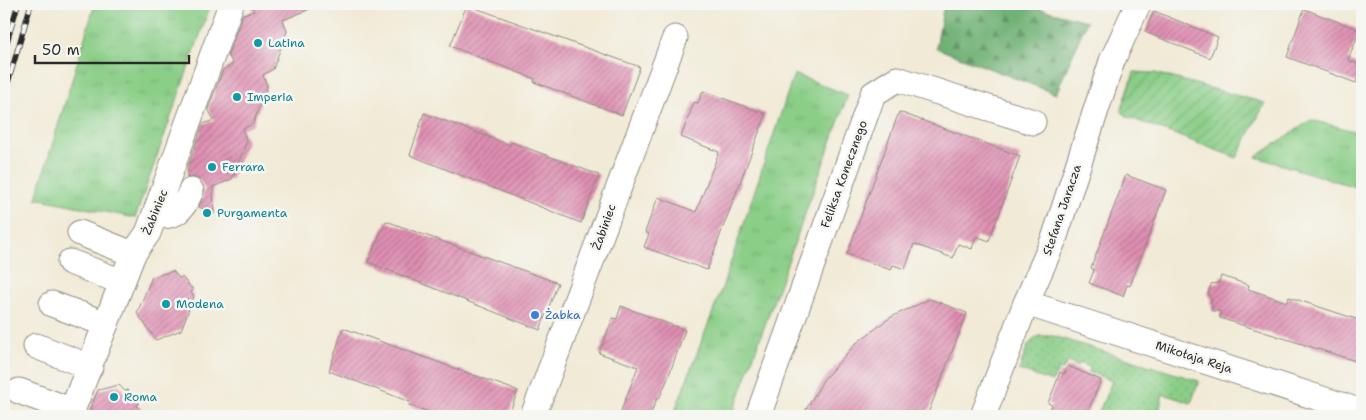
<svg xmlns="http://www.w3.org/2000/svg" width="1366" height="420" font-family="'Shantell Sans',sans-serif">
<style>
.grass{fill:url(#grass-dots);stroke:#5a7c59}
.forest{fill:url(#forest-firs);stroke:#4d6e50}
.park{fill:url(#park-tufts);stroke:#5a7c59}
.garden{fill:url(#garden-furrows);stroke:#5a7c59}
.building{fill:url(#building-hatch)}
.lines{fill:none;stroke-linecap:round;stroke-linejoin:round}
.street-casing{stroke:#8e8a80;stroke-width:27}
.street{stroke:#fff;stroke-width:25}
.rail-casing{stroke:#2b2b2b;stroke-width:5.5}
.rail{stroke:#f6f6f2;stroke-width:4;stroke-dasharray:11;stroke-linecap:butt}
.culture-dot{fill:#0f9aa8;stroke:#f6f6f2;stroke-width:2}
.shop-dot{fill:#3f7fe0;stroke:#f6f6f2;stroke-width:2}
.labels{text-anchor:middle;stroke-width:5;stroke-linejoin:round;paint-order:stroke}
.culture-label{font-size:12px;fill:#0d838f;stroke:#f6f6f2;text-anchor:start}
.street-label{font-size:12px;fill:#2b2b2b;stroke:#f6f6f2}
.shop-label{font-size:12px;fill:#366cbe;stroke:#f6f6f2;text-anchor:start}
</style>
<defs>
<pattern id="grass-dots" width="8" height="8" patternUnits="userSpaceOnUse" patternTransform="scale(1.25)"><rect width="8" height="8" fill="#8ace87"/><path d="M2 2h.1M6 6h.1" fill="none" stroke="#77b175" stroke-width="1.8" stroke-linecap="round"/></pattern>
<pattern id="forest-firs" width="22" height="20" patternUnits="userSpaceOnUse" patternTransform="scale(1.25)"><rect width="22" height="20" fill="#6fb174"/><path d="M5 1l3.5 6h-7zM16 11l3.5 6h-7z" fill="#5b905f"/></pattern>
<pattern id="park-tufts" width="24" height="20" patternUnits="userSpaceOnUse" patternTransform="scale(1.25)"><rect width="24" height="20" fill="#8ace87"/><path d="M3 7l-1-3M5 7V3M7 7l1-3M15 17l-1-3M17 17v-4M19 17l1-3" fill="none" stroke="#77b175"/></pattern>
<pattern id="garden-furrows" width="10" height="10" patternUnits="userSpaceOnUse" patternTransform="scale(1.25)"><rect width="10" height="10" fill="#8ace87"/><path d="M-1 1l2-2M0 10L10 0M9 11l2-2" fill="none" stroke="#77b175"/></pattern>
<pattern id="building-hatch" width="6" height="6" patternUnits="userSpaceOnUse" patternTransform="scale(1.25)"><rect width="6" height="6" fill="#df8fb2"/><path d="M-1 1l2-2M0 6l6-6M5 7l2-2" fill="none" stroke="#b57591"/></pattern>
</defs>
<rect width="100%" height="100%" fill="#f6f6f2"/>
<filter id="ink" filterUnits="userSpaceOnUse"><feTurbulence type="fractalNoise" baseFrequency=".02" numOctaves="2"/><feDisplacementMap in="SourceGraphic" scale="10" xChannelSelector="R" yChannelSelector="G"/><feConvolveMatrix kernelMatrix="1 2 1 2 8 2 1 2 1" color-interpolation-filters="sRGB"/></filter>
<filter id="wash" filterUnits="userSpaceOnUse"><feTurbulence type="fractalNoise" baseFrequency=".0096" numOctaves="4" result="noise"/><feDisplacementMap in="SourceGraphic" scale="20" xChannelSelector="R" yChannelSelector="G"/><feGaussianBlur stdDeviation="1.12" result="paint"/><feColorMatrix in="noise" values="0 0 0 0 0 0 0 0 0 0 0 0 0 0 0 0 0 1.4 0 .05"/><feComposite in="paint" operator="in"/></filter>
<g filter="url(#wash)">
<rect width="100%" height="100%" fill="#f1ead6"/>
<path class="grass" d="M1038,336H1054L1199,381L1191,403L1163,394L1158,416H1097L1112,381L1089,372L1090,367L1079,363L1077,366L1067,362L1063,370L1059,369L1052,382L1019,370L1028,345Z"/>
<path class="forest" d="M944,4H1022L1087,21L1056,94L936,48Z"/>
<path class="park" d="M95,4H211L135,218L36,198Z
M794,74L848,95L732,416H673L722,288Z
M1311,120L1362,133V189L1256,157Z"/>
<path class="garden" d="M1134,72L1155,73L1265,103L1237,158L1128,117L1121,111Z"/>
<g id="blocks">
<path class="building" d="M250,4H322L283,20L287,31L273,69L263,75L267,86L253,124L242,129L247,141L232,179L213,187L214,214L199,207L205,189L198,178H187L188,166L203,124L214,120L208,109L223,70L233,64L228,55L243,14L254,11Z
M467,5L640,67L622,115L534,82L535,79L450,46Z
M1304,9L1360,30L1348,60L1362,66L1356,83L1287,57Z
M1154,11L1218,37L1210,58L1145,32Z
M703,91L766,114L707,270L644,247L649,234L645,232L658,197L696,212L719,152L681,137L694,102L698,103Z
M899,112L1020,156L989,241L976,236L972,249L958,244L953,258L914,244L905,269L893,265L891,270L847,254Z
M424,113L510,145L511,142L599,175L581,223L410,155Z
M1126,175L1166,190L1130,286L1127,285L1123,296L1089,283L1094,270L1091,268Z
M386,221L558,283L540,330L368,262Z
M173,271L179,278L182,277L193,290L191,293L194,296L181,330L156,340L137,313L152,277Z
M1221,276L1249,285L1248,289L1287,302L1289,297L1362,321V363L1220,318V311H1212L1211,298L1208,294L1211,284L1219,283Z
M930,299L967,313L927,416H802L824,379L855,344L891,317Z
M621,306L685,330L668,378L659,399L657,398L650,416H619L638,367L599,353L613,318L617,319Z
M343,328L518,391L508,416H440L409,405L410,402L329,371Z
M1068,366L1101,380L1086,416H1047L1052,405L1048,403L1055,386L1060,372L1064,374Z
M119,385L125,391L128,390L139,403L137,406L148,416H87L98,390Z"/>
</g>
</g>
<g filter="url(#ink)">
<use href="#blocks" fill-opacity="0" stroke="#8e8a80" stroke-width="1"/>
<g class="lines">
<defs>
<path id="street" d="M155,215C176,219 183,209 191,191
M80,233L133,254
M70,262L122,282
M1026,303L1362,412
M52,304L106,324
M36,346L90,367
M19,391L73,411
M70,416L133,254L148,233L231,4
M533,416L675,38
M758,416L873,94L897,79L1033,122
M983,416L1026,303L1054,239L1112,61L1138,4"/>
</defs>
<use href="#street" class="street-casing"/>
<use href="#street" class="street"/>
<defs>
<path id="rail" d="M4,52L18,4
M4,96L31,4"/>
</defs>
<use href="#rail" class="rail-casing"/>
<use href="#rail" class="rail"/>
</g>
</g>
<g class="culture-dot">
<circle cx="258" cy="43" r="5"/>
<circle cx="237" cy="97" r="5"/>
<circle cx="212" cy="167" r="5"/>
<circle cx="207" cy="213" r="5"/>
<circle cx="166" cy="304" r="5"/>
<circle cx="114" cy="397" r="5"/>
</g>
<circle class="shop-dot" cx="535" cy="315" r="5"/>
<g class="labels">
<g class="culture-label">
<text x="268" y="47">Latina</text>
<text x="247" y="101">Imperia</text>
<text x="222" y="171">Ferrara</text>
<text x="217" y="217">Purgamenta</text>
<text x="176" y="308">Modena</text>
<text x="124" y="401">Roma</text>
</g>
<g class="street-label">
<text transform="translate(844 174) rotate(-70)" y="4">Feliksa Konecznego</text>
<text transform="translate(1062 210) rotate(-71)" y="4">Stefana Jaracza</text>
<text transform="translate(155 212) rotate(-68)" y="4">Żabiniec</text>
<text transform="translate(604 227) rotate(-70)" y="4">Żabiniec</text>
<text transform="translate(1194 357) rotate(18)" y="4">Mikołaja Reja</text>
</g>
<g class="shop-label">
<text x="545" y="319">Żabka</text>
</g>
</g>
<rect width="1366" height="420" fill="none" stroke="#f6f6f2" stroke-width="20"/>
<path d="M35 55v8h154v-8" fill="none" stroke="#2b2b2b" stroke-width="2.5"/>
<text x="42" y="55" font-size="15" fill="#2b2b2b" stroke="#f6f6f2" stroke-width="4" paint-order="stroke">50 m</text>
</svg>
